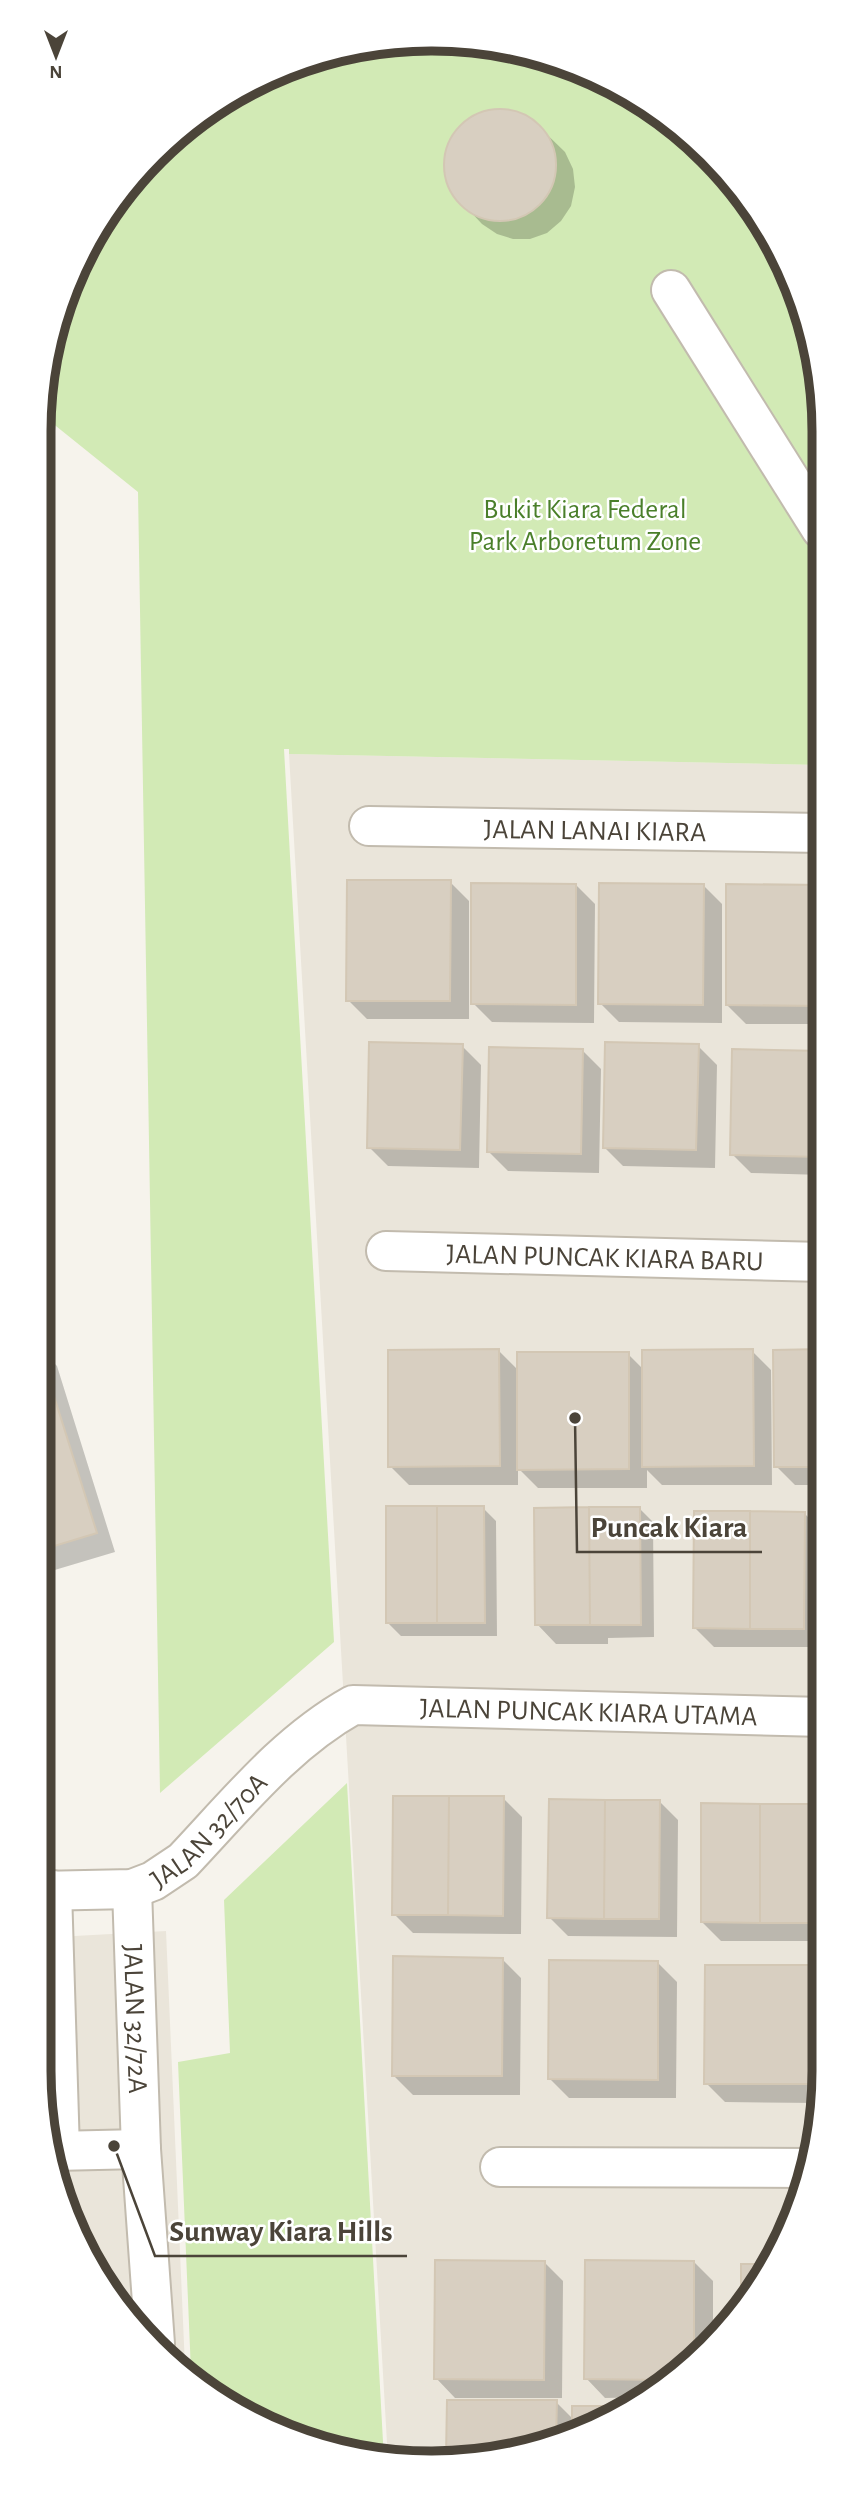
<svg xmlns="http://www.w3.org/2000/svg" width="863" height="2502" font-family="'Alegreya Sans',sans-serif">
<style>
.residential{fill:#eae5da}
.green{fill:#d2eab5}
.shadow{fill:#0003}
.building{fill:#d8cfc1;stroke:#d3c7b4;stroke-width:2}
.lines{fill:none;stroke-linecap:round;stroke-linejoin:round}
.minor-casing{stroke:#c2bbae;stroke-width:42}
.minor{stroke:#fff;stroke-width:38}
.labels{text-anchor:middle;stroke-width:5;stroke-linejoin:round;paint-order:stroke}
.park-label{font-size:28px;fill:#4a7f2a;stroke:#fff}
.street-label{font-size:28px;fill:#4b4439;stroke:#fff}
.rim{fill:none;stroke:#4b4439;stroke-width:9}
.leader{fill:none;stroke:#4b4439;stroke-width:2.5}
.callout-dot{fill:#4b4439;stroke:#fff;stroke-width:2.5}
.callout-label{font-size:30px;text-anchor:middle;font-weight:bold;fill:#4b4439;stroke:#fff;stroke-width:5;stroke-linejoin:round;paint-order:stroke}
</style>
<rect width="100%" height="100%" fill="#f6f3ec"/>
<path class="residential" d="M289,754L822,765L824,2070L811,2172L758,2289L650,2397L533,2450L388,2460Z
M166,1931L185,2367L136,2330L68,2221L39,2070L38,1938Z"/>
<path class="green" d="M380,42L533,52L650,105L727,173L794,281L821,381L822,765L289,754V749H284L334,1642L160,1793L138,492L41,414L52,330L119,193L235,91Z
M347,1783L384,2460H381L257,2423L191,2372L178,2062L230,2053L224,1900Z"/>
<path class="shadow" d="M495,110L514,112L531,119L565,152L573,169L575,187L571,206L561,221L547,233L530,239H513L497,234L482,224L451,191L446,175L445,158L451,140L462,125L477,115Z
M450,882L469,901V1019H367L348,1000Z
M576,885L595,904L594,1023L492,1022L473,1003Z
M703,885L722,904V1023L619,1022L600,1003Z
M728,886L822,887V1024H746L727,1005Z
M462,1046L481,1065L479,1168L388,1166L369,1147Z
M698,1046L717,1065L715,1168L623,1166L604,1147Z
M582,1050L601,1069L599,1173L508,1171L489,1152Z
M734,1051L823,1053V1175L751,1173L732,1154Z
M38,1347L57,1366L115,1552L38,1575Z
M499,1351L519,1371L628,1354L643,1369L752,1351L771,1370L772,1485H662L647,1470V1488H538L518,1468V1485H409L390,1466Z
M775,1351H823V1485H795L776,1466Z
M483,1508L496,1521L497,1636H401L388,1623Z
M640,1509L653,1522L654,1637L608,1638V1644H556L537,1624Z
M804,1513L823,1532V1647H714L695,1628Z
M503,1798L522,1817L521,1934L413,1933L394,1914Z
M659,1801L678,1820L677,1937L568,1936L549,1917Z
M815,1806L824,1815V1941H721L702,1922Z
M502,1959L521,1978L520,2095H413L394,2076Z
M658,1963L677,1982L676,2098H569L550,2079Z
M814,1967L824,1978V2070L820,2103L725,2102L706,2083Z
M544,2262L563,2281L562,2398H455L436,2378Z
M694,2262L713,2281V2335L650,2397L605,2398L586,2378Z
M556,2402L574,2420V2408H626L533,2450L448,2456Z"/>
<path class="building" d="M444 165a56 56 0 1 1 112 0a56 56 0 1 1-112 0Z
M347,880H451L450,1001H346Z
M471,883L576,884V1005L471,1004Z
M599,883L704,884L703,1005L598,1004Z
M726,884L822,885V1006L726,1005Z
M369,1042L463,1044L460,1150L367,1148Z
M605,1042L699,1044L696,1150L603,1148Z
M489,1047L583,1049L581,1154L487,1152Z
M732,1049L822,1051L823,1157L730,1155Z
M38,1345L97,1533L38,1551Z
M499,1349L500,1466L388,1467V1350Z
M753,1349L754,1466L642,1467V1350Z
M823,1349V1467H774L773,1350Z
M517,1352H629V1469L517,1470Z
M386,1506H437V1623H386Z
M437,1506H484L485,1623H437Z
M589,1507L590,1625H535L534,1508Z
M589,1507H640L641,1625H590Z
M694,1511H750V1629L693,1628Z
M750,1511L805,1512L804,1629H750Z
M393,1796H449L448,1915H392Z
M449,1796H504L503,1916L448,1915Z
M549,1799L605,1800L604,1919L547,1918Z
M605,1800H660L659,1919H604Z
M701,1803L760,1804V1923L701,1922Z
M760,1804H816L815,1923H760Z
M393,1956L503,1958L502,2076H392Z
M549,1960L658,1961V2080L548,2079Z
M705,1965H814V2084H704Z
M435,2260L545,2261L544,2380L434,2379Z
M585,2260L694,2261V2353L668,2380L584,2379Z
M741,2264H769L758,2289L741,2307Z
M447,2400H557L556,2440L533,2450L446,2456Z
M572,2406H630L572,2433Z"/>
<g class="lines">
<defs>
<g id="minor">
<path d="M671,290L821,529"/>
<path id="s1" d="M369,826L822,833"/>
<path id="s2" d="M386,1251L823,1262"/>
<path id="s3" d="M132,1889L141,2149L155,2344"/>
<path d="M52,1890L60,2151"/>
<path id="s4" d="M38,1891L132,1889L153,1881L183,1861C236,1805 285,1743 353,1705L824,1717"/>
<path d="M55,2151L141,2149"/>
<path d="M500,2167L812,2168"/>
</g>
</defs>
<use href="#minor" class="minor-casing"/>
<use href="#minor" class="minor"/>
</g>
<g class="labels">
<g class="park-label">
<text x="585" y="518">Bukit Kiara Federal<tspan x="585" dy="32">Park Arboretum Zone</tspan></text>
</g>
<g class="street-label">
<text dy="10" stroke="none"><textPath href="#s1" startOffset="226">JALAN LANAI KIARA</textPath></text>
<text dy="10" stroke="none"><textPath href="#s2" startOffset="219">JALAN PUNCAK KIARA BARU</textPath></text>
<text dy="10" stroke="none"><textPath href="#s4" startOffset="620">JALAN PUNCAK KIARA UTAMA</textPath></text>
<text dy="10" stroke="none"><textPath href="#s4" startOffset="192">JALAN 32/70A</textPath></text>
<text dy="10" stroke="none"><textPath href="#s3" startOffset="130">JALAN 32/72A</textPath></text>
</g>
</g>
<path d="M0 0H863V2502H0ZM431 51H432A380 380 0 0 1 812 431V2071A380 380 0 0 1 432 2451H431A380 380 0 0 1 51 2071V431A380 380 0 0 1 431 51Z" fill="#fff" fill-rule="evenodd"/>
<path class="rim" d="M431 51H432A380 380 0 0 1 812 431V2071A380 380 0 0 1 432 2451H431A380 380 0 0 1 51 2071V431A380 380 0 0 1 431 51Z"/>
<path class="leader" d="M575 1418L577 1552H762M114 2146L155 2256H407"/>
<g class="callout-dot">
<circle cx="575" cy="1418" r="7"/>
<circle cx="114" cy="2146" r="7"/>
</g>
<g class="callout-label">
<text x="669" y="1537">Puncak Kiara</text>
<text x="281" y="2241">Sunway Kiara Hills</text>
</g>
<g transform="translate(56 56) rotate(180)" stroke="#ffffff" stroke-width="5" paint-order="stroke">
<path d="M0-5L12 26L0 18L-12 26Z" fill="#4b4439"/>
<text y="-10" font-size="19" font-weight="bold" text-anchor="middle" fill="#4b4439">N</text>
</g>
</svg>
